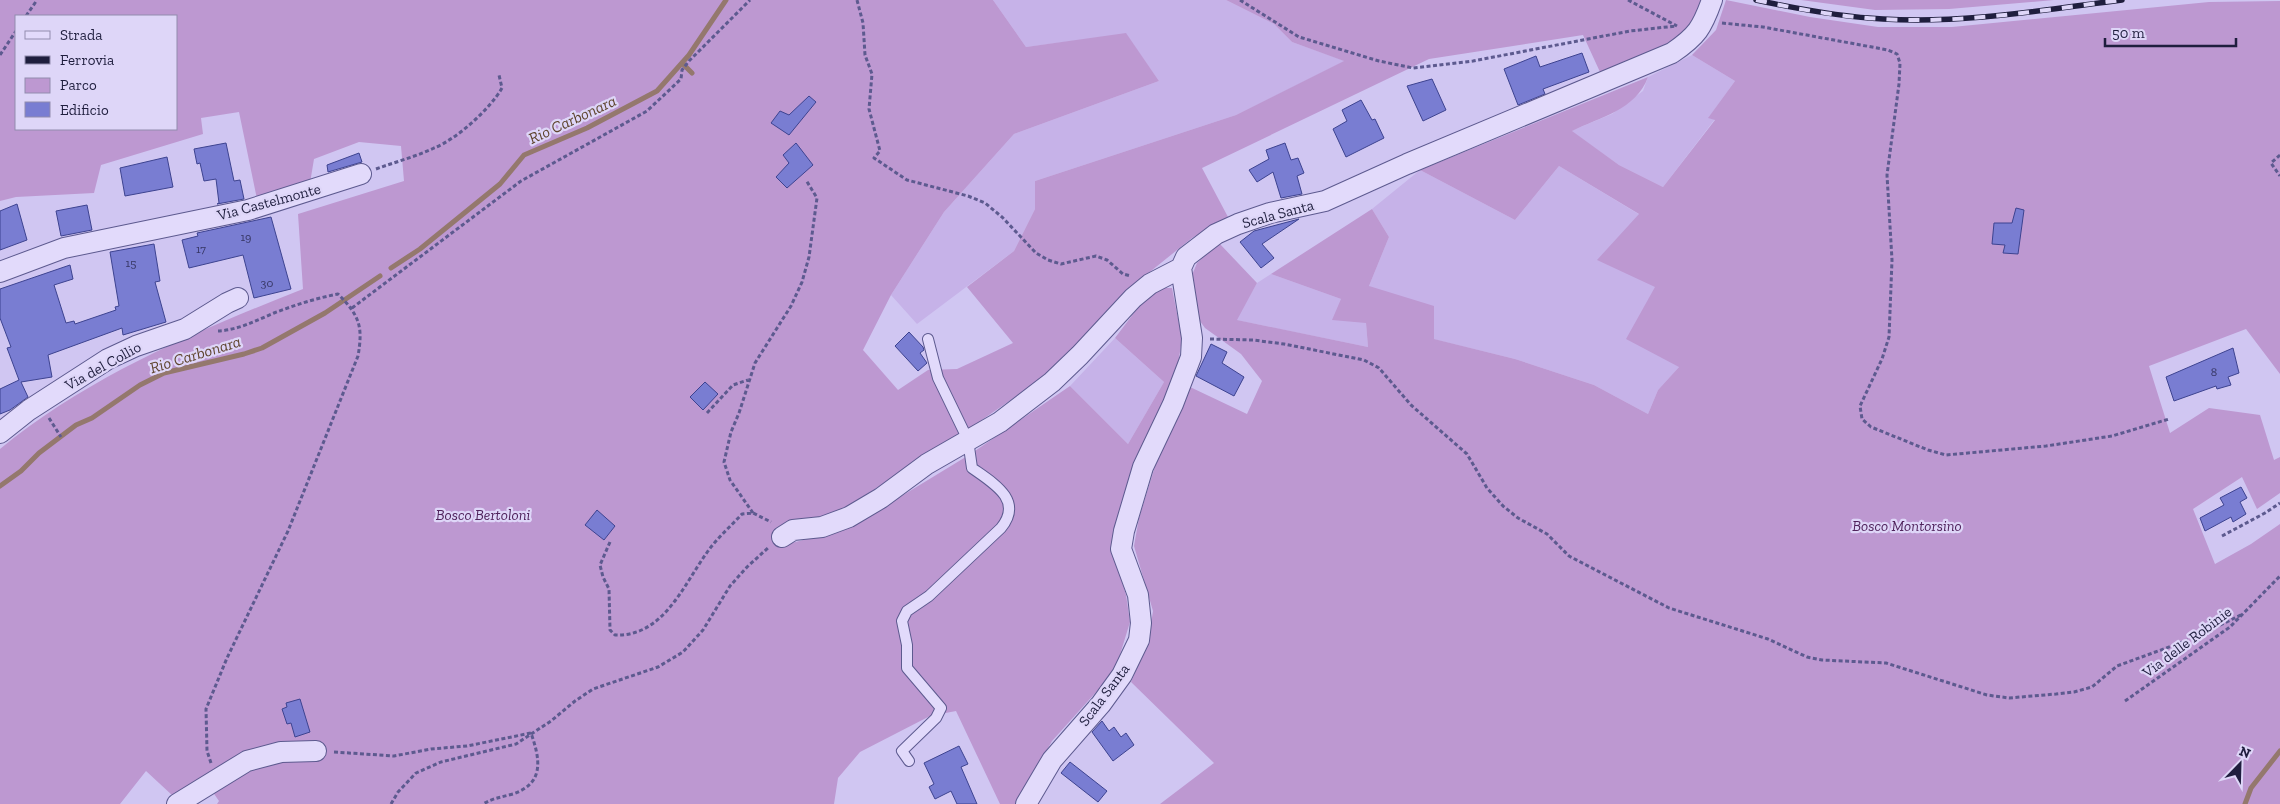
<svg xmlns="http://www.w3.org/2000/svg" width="2280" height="804" font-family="'Zilla Slab',serif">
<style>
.farmland{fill:#c6b2e8}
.green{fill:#bd98d1;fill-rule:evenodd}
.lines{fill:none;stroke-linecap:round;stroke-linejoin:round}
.stream{stroke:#94786d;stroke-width:5}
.building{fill:#797dd2;stroke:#3d4390}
.service-casing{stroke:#5d5a8f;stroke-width:12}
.minor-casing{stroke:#5d5a8f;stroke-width:22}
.path{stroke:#5d5a8f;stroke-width:3;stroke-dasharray:4 2.5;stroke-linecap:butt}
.service{stroke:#e2dafb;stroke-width:10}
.minor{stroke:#e2dafb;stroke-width:20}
.rail-casing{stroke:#1f1e3e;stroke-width:5.5}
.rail{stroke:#ded6f8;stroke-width:4;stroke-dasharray:11;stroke-linecap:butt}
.labels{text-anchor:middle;stroke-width:4.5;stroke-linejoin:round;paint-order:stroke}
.number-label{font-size:12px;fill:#363663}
.street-label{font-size:15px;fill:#1f1e3e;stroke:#ded6f8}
.park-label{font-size:15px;font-style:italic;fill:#50235c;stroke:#ded6f8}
.water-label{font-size:16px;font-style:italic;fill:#5e442d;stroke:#ded6f8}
</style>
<rect width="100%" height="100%" fill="#d0c6f2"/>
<path class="farmland" d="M993,0H1226L1274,24L1292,42L1345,61L1236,115L1035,181V209L1014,251L917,324L891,295L944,212L1014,134L1159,81L1126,34L1026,47Z
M1692,55L1735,81L1709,117L1715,119L1663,187L1619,165L1571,131L1612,114L1643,91L1648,77Z
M1559,166L1640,215L1655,287L1679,367L1658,390L1648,414L1594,385L1515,359L1433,339L1369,286L1389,237L1372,209L1420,170L1515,220Z
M1271,274L1341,299L1366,323L1368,347L1236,320L1257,283Z
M1115,338L1164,382L1128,444L1070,386Z"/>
<path class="green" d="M0,0H993L1026,47L1126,33L1159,81L1014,134L944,212L891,295L863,350L898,390L928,370L957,369L1013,343L967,287L1014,251L1035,209V181L1236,115L1344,61L1292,42L1274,24L1226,0H1702L1698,14L1682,38L1600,72L1583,35L1429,59L1202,168L1228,217L1192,238L1136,283L1047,375L973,426L839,512L784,527L772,536L784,545L849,528L969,455L1070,386L1128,444L1164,382L1115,338L1140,305L1160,288H1172L1182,339L1176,377L1121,510L1111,545L1126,595L1130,622L1115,671L1052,741L1016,804H1000L956,711L930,716L860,752L838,778L834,804H217L219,801L203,778L173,796L146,771L120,804H0V449C89,376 197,331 303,289L298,214L404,181L401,146L359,142L314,159L310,183L257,199L239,112L201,118L203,134L101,165L94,193L16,197L0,201ZM16,16H176V129H16Z
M1726,0L1810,17L1878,27H1952L2209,2L2280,1V374L2246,329L2149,366L2170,433L2209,408L2260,415L2274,460L2280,457V493L2257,509L2242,477L2193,509L2215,564L2251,544L2280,524V804H1160L1214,763L1131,682L1148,642L1153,611L1134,546L1139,518L1157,460L1190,387L1247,414L1262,381L1241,354L1205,328L1197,317L1190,280L1197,263L1219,243L1257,283L1237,320L1368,347L1366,323L1332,320L1341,299L1271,274L1372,209L1389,237L1369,286L1434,306V339L1515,359L1594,385L1648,414L1658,390L1679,367L1626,339L1655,287L1597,260L1639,214L1559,166L1515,220L1420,170L1648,77C1636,110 1600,117 1572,131L1619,165L1663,187L1715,120L1708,118L1735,81L1692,55L1716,30Z
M1801,0H2054L1949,9L1875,10Z"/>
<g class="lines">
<path class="stream" d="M682,63L692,73
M391,268L420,249L500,184L524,155L587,128L657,91L689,55L726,0
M0,486L21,471L39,453L76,425L92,418L140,385L164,373L244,354L262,348L325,313L380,276
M2245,804L2251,788L2280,751"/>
</g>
<path class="building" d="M1582,53L1589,72L1543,89L1545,94L1518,105L1504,69L1536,56L1540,67Z
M1432,79L1446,110L1423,121L1407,86Z
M809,96L816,102L789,135L771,123L780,111L789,115Z
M1361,100L1372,120L1375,119L1384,138L1346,157L1333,129L1347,121L1342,110Z
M226,143L234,181L240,180L244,199L217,204L219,203L216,179L204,181L200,163L197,164L194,149Z
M796,143L813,165L787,188L776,177L789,163L783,155Z
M1285,143L1291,160L1298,158L1304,173L1297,176L1302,194L1281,198L1273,172L1257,182L1249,170L1269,159L1266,150Z
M359,153L362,162L328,172L327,165Z
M167,157L173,187L125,196L120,168Z
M17,204L27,240L0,250V211Z
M87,205L92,230L61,236L56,211Z
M2016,208L2024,210L2018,254L2003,253L2005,245L1992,244L1994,223H2012Z
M271,217L291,289L254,298L243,255L189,268L182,240L198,236L197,233Z
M1299,219L1262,244L1274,258L1261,268L1240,242L1254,231Z
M154,244L160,281L155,282L166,322L123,335L122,328L48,355L52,377L21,382L28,397L10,410L0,414V389L19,380L7,348L11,347L0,318V289L70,265L73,279L54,285L66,323L74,321L75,324L116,310L115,307L119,306L110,252Z
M909,332L923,347L924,350L920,353L927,363L918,371L895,346Z
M1211,344L1227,352L1222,363L1244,377L1234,396L1196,376Z
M2233,348L2239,373L2228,377L2231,385L2217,389L2216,386L2174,401L2166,377Z
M705,382L718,394L703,410L690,397Z
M2241,487L2247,498L2240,502L2246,514L2233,522L2231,517L2205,531L2200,518L2224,505L2220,498Z
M597,510L615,526L604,540L585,525Z
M300,699L310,732L295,737L291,723L287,724L282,709L287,707L286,703Z
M1102,721L1109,731L1114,727L1121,737L1126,733L1134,745L1113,761L1092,732Z
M959,746L968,764L961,767L977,804H957L951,791L935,799L929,787L934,784L924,763Z
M1070,762L1107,791L1098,802L1061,773Z"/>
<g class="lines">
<defs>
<path id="service" d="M909,761L902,751L936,718L941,708L907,668V645L902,621L907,611L929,596L1001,528C1024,500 993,483 972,468L968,440L938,378L928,339"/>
<path id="minor" d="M0,272L64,248L248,210L361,174
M0,433L29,410L108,359L136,346L185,329L227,303L238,298
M782,537L793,530L822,527L849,517L881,498L927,464L1000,422L1052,382L1080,355L1133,298L1150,284L1181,268
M177,804L247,761L281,752L316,751
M1026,804L1052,760L1101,704L1122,675L1139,640L1141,623L1138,595L1121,549L1124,531L1143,467L1173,404L1191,357L1192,338L1181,268L1186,257L1216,234L1238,224L1270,213L1325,201L1407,164L1672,53C1697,36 1702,28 1712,0"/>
</defs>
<use href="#service" class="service-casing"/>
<use href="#minor" class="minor-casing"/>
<path class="path" d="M857,0L863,23L865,55L872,74L869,109L880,151L874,158L907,180L968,196L985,203L1002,217L1036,253L1048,260L1061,264L1096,256L1107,260L1123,274L1131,276
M1240,0L1299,37L1379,61L1413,68L1473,61L1630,31L1676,26
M1628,0L1677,26
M26,16L37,0
M1722,23L1763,27L1888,50L1897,54L1900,63L1899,84L1887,175L1892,260L1889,337L1882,359L1860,406L1862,419L1871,427L1928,450L1946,455L2046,446L2112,436L2169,419
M0,55L16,31
M2280,155L2271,163L2280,176
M376,169C395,162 415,157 434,148C457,139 490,109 502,88L499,75
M352,308L521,181L647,111L681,79L682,70L689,61L750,0
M1210,339L1253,340L1284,344L1364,360L1379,368L1411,405L1467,454L1487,488L1503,506L1518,518L1547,534L1569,556L1669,608L1768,639L1807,657L1822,660L1886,663L1987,695L2009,698L2056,694L2074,692L2092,687L2117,666L2191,639L2243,614
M707,413L733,385L748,380
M49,418L61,437
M753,513L730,480L724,462L731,432L739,413L755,363L791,306L802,282L809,257L817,198L806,180
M2222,536L2265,513L2280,503
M610,542L600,565L603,577L609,589L610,630L615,635C663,637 683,586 706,554C716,539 730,527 742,514L753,513L771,522
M2125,701L2230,627L2280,576
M334,752L394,756L431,749L467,746L531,733C540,759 545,783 513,794C502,797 493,798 483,804
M211,763L207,751L206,709L227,658L288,531L358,356C363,327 360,316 338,294C317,298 295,305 274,313C255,321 238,330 218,331
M391,804L398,792L416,773L441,762L516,744L551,721L575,701L593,689L658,667L683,652L703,630L730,586L747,567L769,547"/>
<use href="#service" class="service"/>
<use href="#minor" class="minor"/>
<defs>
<path id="rail" d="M1756,0C1798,9 1840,17 1883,19C1963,24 2043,10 2122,0"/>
</defs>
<use href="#rail" class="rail-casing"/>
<use href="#rail" class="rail"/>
</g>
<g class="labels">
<g class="number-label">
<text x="246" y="241">19</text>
<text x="201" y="253">17</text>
<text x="131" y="267">15</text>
<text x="267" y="287">30</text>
<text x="2214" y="376">8</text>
</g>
<g class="street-label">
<text transform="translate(269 202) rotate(-15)" y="5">Via Castelmonte</text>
<text transform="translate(1278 214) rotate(-15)" y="5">Scala Santa</text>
<text transform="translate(103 366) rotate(-29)" y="5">Via del Collio</text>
<text transform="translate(2187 642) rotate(-37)" y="5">Via delle Robinie</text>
<text transform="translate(1104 695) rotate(-53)" y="5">Scala Santa</text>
</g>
<g class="park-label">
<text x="483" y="520">Bosco Bertoloni</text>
<text x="1907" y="531">Bosco Montorsino</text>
</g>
<g class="water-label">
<text transform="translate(572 119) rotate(-25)" y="6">Rio Carbonara</text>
<text transform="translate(195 354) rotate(-17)" y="6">Rio Carbonara</text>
</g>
</g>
<rect x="15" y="15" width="162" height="115" fill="#ded6f8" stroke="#928cae"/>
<rect x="25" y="31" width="25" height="8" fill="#e2dafb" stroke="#928cae"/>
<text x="60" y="40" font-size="15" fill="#1f1e3e">Strada</text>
<rect x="25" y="56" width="25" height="8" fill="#1f1e3e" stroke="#928cae"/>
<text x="60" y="65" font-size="15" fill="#1f1e3e">Ferrovia</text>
<rect x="25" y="78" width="25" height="15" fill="#bd98d1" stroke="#928cae"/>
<text x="60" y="90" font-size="15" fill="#1f1e3e">Parco</text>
<rect x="25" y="102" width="25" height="15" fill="#797dd2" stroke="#928cae"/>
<text x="60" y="115" font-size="15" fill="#1f1e3e">Edificio</text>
<g transform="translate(2240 764) rotate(23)" stroke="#ded6f8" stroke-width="4" paint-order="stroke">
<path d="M0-4L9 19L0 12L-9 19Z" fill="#1f1e3e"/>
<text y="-8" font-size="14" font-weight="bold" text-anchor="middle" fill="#1f1e3e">N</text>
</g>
<path d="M2105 38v8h131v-8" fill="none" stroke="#1f1e3e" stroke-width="2.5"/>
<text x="2112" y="38" font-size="15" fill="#1f1e3e" stroke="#ded6f8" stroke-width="4" paint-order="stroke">50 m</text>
</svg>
